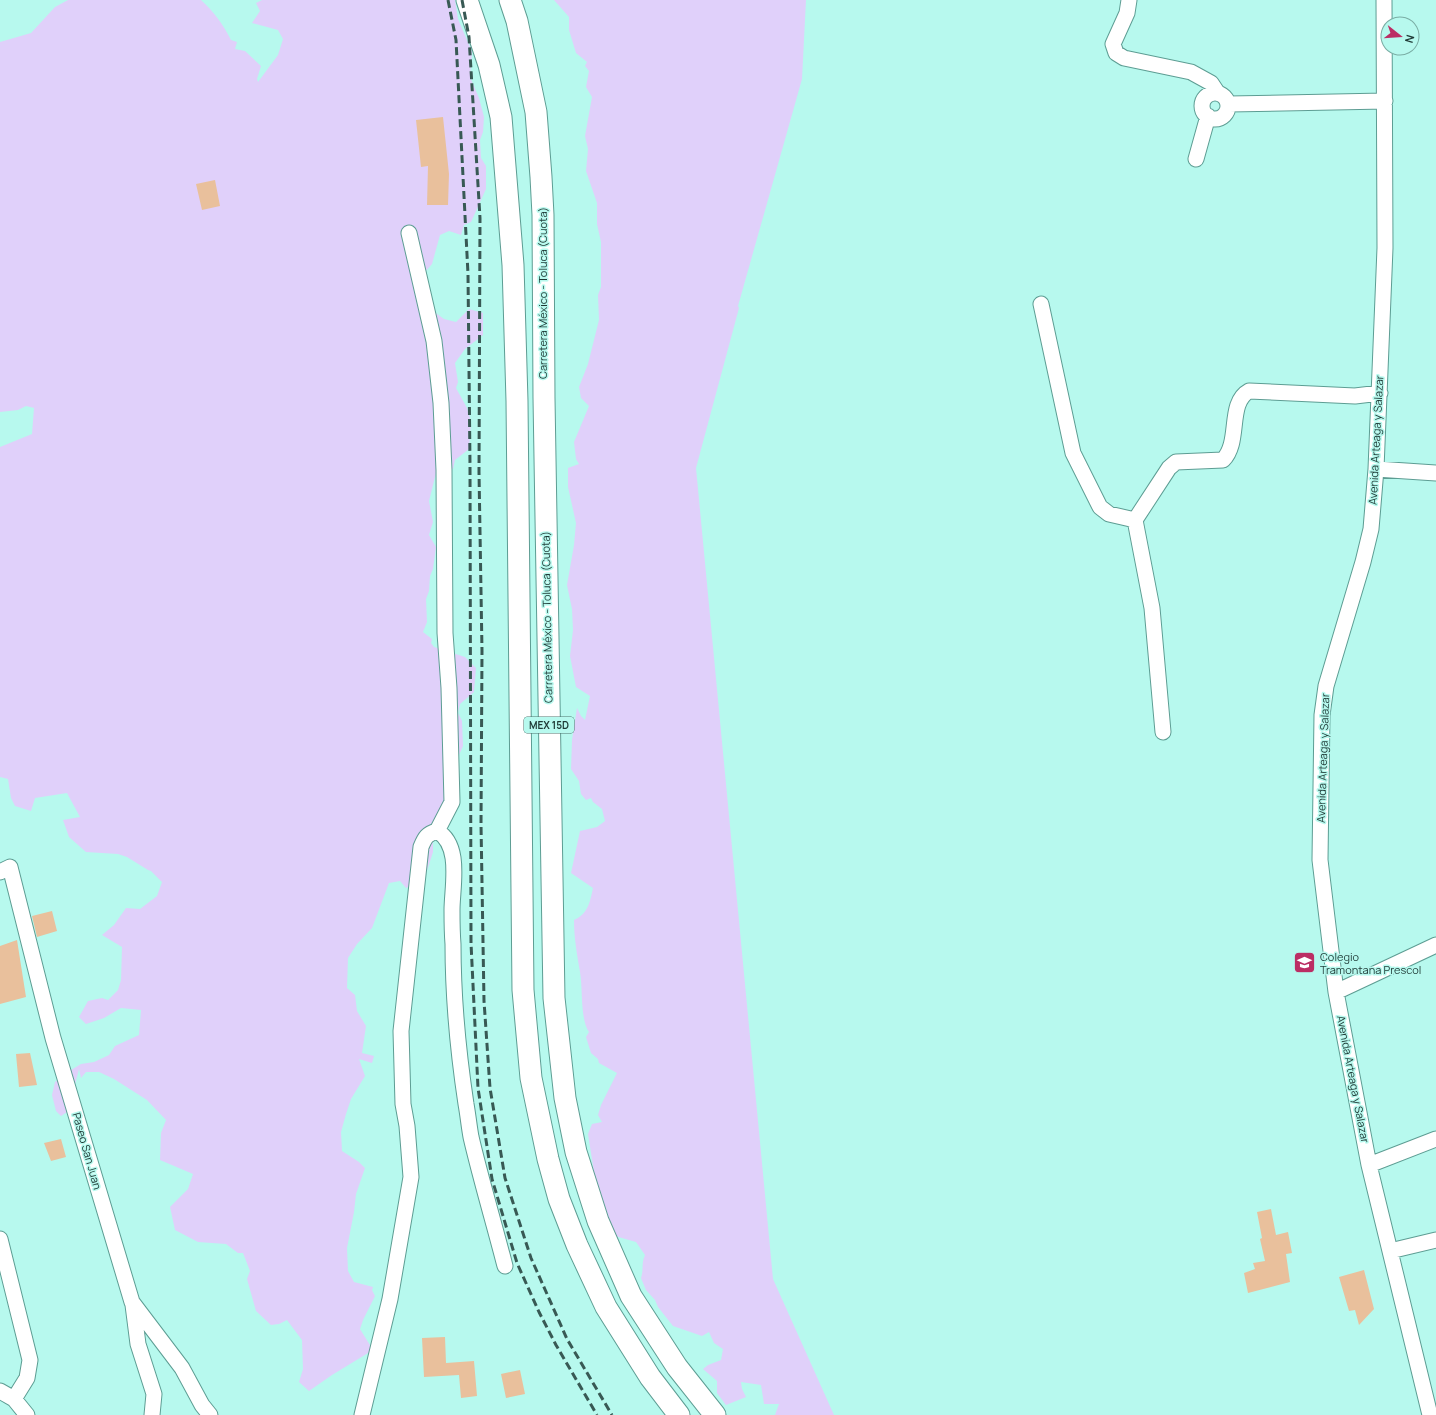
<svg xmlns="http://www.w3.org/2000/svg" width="1436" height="1415" font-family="Manrope,sans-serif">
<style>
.green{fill:#e0d0fa}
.building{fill:#e9c09c}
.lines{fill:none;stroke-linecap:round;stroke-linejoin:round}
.minor-casing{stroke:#5d9d93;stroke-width:17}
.highway-casing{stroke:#5d9d93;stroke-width:23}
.minor{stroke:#fff;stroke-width:15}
.highway{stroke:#fff;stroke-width:21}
.rail{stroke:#385954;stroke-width:3;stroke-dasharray:8 4;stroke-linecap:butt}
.labels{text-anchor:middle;stroke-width:3;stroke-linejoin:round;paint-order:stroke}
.shield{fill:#b7f9ee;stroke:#4d736d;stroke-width:1}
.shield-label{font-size:10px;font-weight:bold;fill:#1f3a36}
.street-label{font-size:11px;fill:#1f3a36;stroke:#b7f9ee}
.poi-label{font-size:11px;fill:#1f3a36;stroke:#b7f9ee;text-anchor:start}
</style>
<rect width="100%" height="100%" fill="#b7f9ee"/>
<path class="green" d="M68,0H201C214,12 223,24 231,40L237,42L235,49L245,51L261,66L257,79L258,82L278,55L283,39L278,30L252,23L260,11L256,3L262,0H455L458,19L472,52L470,77L479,98L484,117L483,132L480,140L481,158L486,166V189L471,222L464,225L461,235L449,231L440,235L432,264L417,281L431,291V301L433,311L444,319L456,322L469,309L483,313V335L465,349L455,363L458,382L456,388L467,408L471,422L469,449L455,460L453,469H437L429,501L433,522L429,535L436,547L433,569L430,576L429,591L426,599L427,622L423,632L432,639L431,643L434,647L465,657L476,668L474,692L460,704L458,713L462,721L463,746L447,782L444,805L433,830V852L424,880L406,888L400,881L389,883L372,928L357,944L348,958L347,988L355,995L357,1011L366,1026L362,1053L374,1056L372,1063L359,1059L365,1076L351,1099L346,1114L341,1132L342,1151L359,1162L365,1168L356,1194L354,1212L347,1248L348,1271L354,1282L373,1287L372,1290L375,1296L363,1320L360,1329L373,1350L332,1375L309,1391L299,1382L303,1369L302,1340L287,1320L279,1324L271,1325L256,1311L247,1279L250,1271L243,1253H238L226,1244L198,1242L175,1230L170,1207L188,1189L193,1174L160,1160L161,1133L166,1120L147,1100L114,1079L99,1072H86L81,1078L79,1069L72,1096L73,1108L61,1116L56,1111L52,1095L55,1082L66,1073L81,1064L94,1062L109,1055L115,1046L139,1035L141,1010L121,1008L104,1018L86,1024L79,1017L88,1001L102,998L108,1000L118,990L121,980L122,947L102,935L114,925L126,908L140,909L157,896L162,882L151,871L148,870L127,857L118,854L86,852L69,837L63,820L80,817L67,793L35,798L31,811L15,806L11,798L8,779L0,777V447L32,434L34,408L26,406L18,410L0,412V42L31,33L55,7Z
M554,0H806L802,79L738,306L739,308L696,468L773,1279L834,1415H775L779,1404H764L761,1385L741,1382L742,1389L746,1397L726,1405L717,1393V1381L703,1369L708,1365L721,1360L723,1349L714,1343L709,1332L702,1336L673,1326L658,1307L655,1300L646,1290L641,1278C644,1269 641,1264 645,1255L636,1242L615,1236L596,1185L588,1134L592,1124L602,1122L598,1115L601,1105L617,1073L599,1063L598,1059L591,1053L586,1037L589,1032C580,1019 583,989 580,972C577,954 574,938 574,920C588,914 590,902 593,888L571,873L580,831L597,827L605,821L602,809L593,802L591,798L586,800L581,794L579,781L571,769L572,740L577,708L581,716L585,720L590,696L576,687L570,656L573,630L572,609L567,585L574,545L576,523L568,487V468L579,464L576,459L574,442L589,406L581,398L579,387L588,364L599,320L598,295L601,287V242L597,224V203L586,171L588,149L585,136L592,97L586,87L589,71L585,66L587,62L576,53L569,30V17Z"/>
<path class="building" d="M443,117L449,174L448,205H427L428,166L421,167L416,120Z
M215,180L220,206L202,210L196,184Z
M52,911L57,931L37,937L32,916Z
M17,940L26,997L0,1004V946Z
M30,1053L37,1085L19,1087L16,1054Z
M61,1139L66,1157L51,1161L44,1143Z
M1271,1209L1276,1235L1288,1232L1292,1253L1286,1254L1290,1282L1248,1293L1244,1273L1255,1269L1253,1263L1265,1261L1260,1239L1262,1238L1257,1212Z
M1364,1270L1374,1309L1359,1325L1355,1310L1349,1311L1339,1277Z
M445,1337L446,1363L474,1361L477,1396L461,1398L459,1375L424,1377L422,1338Z
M520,1370L525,1394L506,1398L501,1374Z"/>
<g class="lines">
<defs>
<path id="minor" d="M1129,0L1127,13L1113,44L1116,53L1124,58L1191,72L1211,83L1217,92
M1384,0L1385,248L1376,469L1371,529L1363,562L1326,686L1322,715L1320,860L1336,992L1369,1165L1430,1415
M1202 106a13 13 0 1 1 26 0a13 13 0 1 1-26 0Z
M1229,104L1385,101
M1196,159L1208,116
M1041,304L1073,453L1100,507L1109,514L1135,520L1169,468L1176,462L1223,460C1241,442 1227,403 1249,391L1355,396L1380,393
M1376,469L1436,473
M1135,520L1152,608L1163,732
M437,831C462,845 452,887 452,910C452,921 452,932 453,944C453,997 458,1051 466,1104C468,1115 469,1126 471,1137C481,1180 494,1223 505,1266
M0,872L10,867L53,1038L132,1302L182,1368L202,1405L210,1415
M1336,992L1436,945
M1369,1165L1436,1139
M0,1239L30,1360L27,1378L14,1399
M1390,1251L1436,1240
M133,1305L138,1344L154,1394L152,1415
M0,1391L14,1399L27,1415
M362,1415L390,1299L411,1177L407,1126L403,1104L401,1031L421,847C425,837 427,834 437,831L452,802L449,688L445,633L444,470L441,403L434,341L409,233"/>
<path id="highway" d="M467,0L489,65L501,117L513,265L517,401L523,990L531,1078L548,1159L559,1199L577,1245L606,1307L650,1377L679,1415
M510,0L517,21L536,112L541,177L543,215L544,398L554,998L565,1098L576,1152L598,1221L631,1296L677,1367L715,1415"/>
</defs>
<use href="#minor" class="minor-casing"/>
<use href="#highway" class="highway-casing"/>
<use href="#minor" class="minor"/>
<use href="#highway" class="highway"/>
<path class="rail" d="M448,0L456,40L468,274L470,464L471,943L478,1088L492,1179L517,1263L539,1312L556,1345L597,1415
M462,0L469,37L480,218L479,472L482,651L481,824L484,1001L490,1088L505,1178L531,1258L567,1339L612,1415"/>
</g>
<defs>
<symbol id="school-square" viewBox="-11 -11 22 22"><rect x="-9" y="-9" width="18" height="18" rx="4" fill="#bb2e64" stroke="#b7f9ee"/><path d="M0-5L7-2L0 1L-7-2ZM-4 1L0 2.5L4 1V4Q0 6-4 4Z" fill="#fff"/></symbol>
</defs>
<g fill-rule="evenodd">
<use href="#school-square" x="1292" y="950" width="25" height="25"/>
</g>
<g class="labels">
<rect class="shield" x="524" y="717" width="50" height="16" rx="3"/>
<g class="shield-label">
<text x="549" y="729">MEX 15D</text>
</g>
<g class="street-label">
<text transform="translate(543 293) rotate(-90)" y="4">Carretera México - Toluca (Cuota)</text>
<text transform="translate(1376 440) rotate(-87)" y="4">Avenida Arteaga y Salazar</text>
<text transform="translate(547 617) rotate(-91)" y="4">Carretera México - Toluca (Cuota)</text>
<text transform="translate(1323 758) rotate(-88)" y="4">Avenida Arteaga y Salazar</text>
<text transform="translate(1353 1079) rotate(79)" y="4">Avenida Arteaga y Salazar</text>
<text transform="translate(87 1151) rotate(74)" y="4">Paseo San Juan</text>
</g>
<g class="poi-label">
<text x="1320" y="961">Colegio<tspan x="1320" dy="13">Tramontana Prescol</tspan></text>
</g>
</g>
<g transform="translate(1400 36) rotate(107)"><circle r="19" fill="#b7f9ee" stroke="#7aada4"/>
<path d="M0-3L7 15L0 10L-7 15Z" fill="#bb2e64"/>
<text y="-6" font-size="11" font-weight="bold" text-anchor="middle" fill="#1f3a36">N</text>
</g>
</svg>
